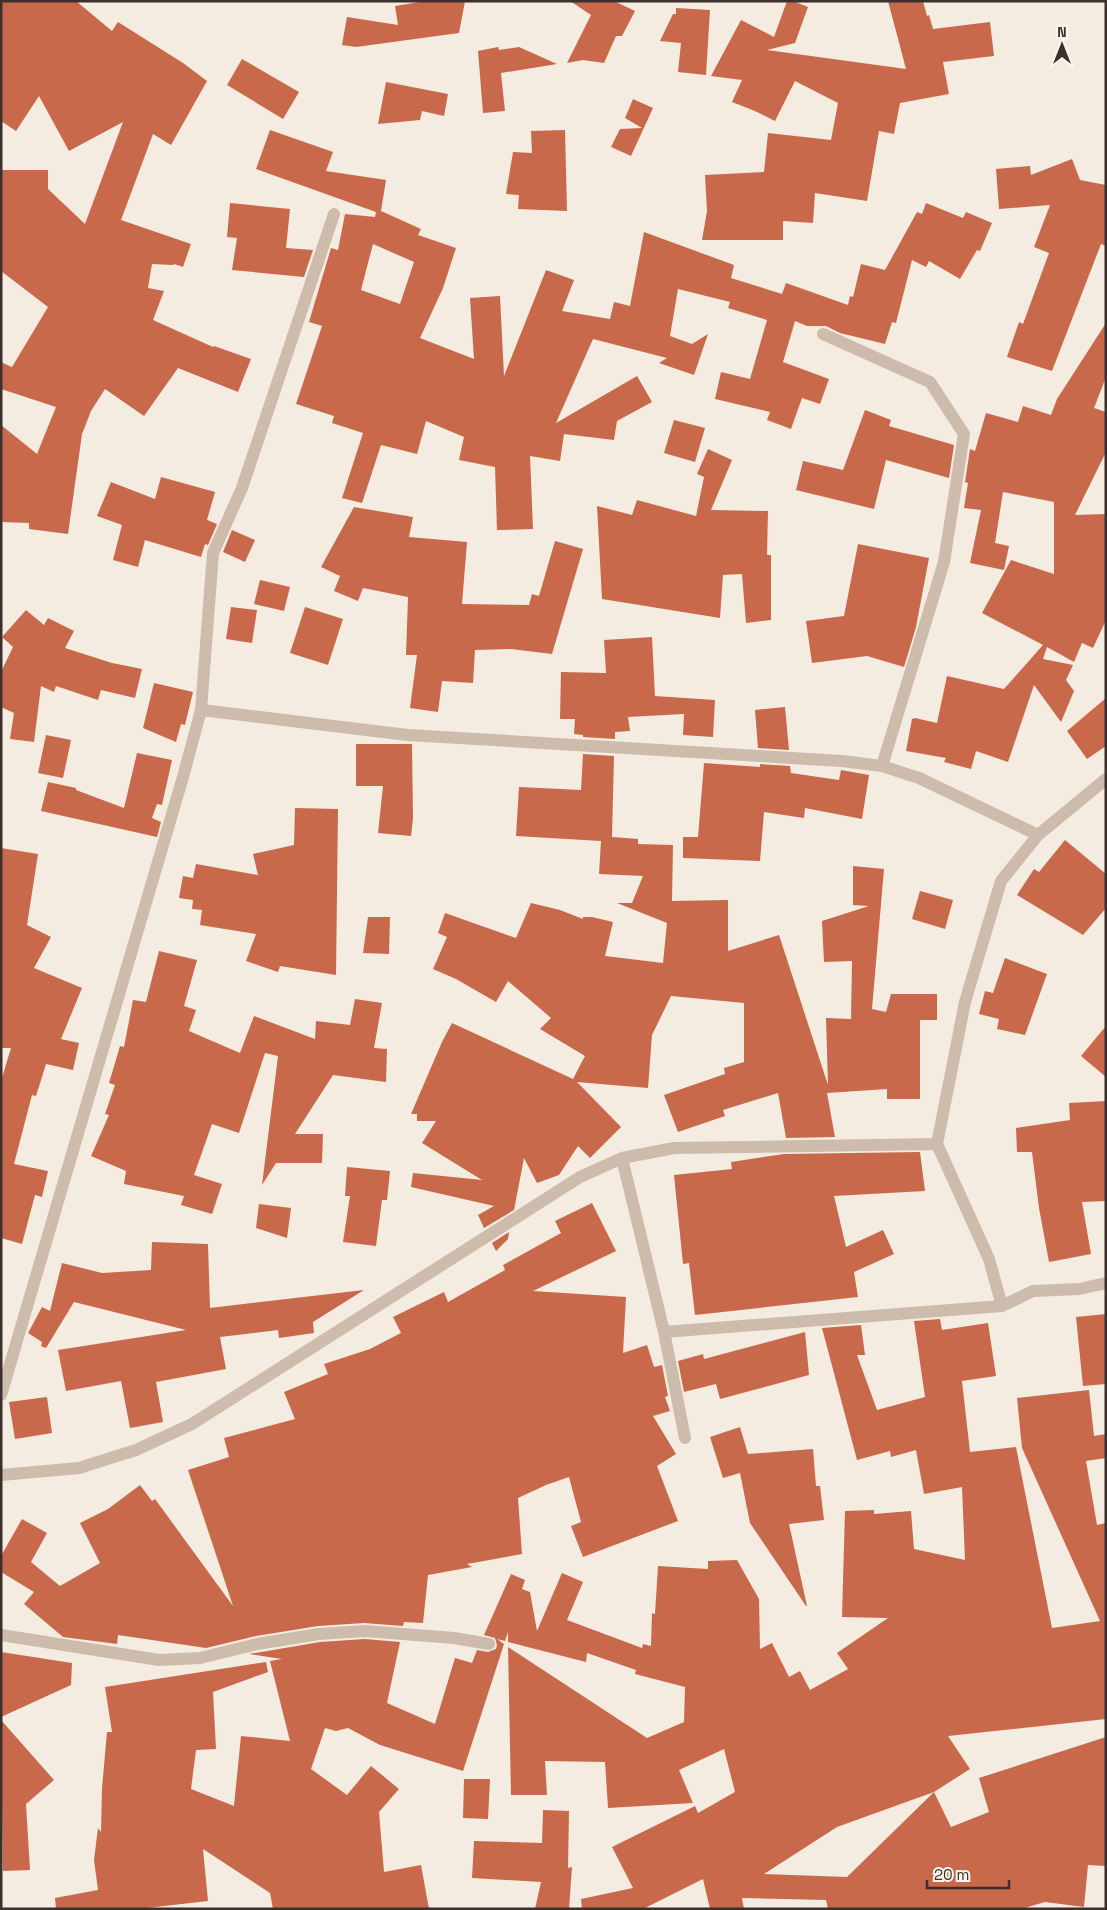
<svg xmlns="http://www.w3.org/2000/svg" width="1107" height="1910" font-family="'Space Grotesk',sans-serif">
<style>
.building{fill:#c8694b;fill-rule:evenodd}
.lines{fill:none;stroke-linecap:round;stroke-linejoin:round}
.street{stroke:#cdbbac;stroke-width:12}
</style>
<rect width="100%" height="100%" fill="#f4ebe1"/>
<path class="building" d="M1,1H76L112,31L118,22L183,63L207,81L171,145L153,134L121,220L191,244L183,267L174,264L173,265L152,264L148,288L164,291L153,320L213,347L214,346L251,359L238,392L178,368L144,416L105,389L91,411L82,434L68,534L29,529V523L1,522V425L37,454L56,407L1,389V362L12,367L48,307L1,271V170H48V189L85,224L123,122L69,151L39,96L16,131L1,121Z
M426,1H465L459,33L356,47L342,45L347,17L398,25L395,6Z
M570,1H614L635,11L622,36H616L604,63L583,60L567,63L591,15Z
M787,1H793L808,7L795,43L767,50L906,69L888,1H923L927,16L929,15L933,29L990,22L994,56L943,62L949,94L900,103L894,134L879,131L867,201L815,193L813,223L783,221V240H702L707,211L705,175L764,172L768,133L831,140L838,103L795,81L775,121L755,111L732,102L742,80L711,76L741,20L774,37Z
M676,8L710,10L706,75L678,72L681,43L660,41L673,14H676Z
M498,47L499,50L519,47L557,64L501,73L505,111L483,113L478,51Z
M242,59L299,92L283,119L227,85Z
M386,82L448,94L444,116L422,111L420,120L378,124Z
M633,99L653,108L631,156L611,147L620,129L642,128L625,118Z
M270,130L333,152L326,171L386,180L381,211L421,229L418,235L456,248L443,288L420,338L474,359L470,298L500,296L504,376L546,270L574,280L562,311L610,319L614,302L630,306L644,232L734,265L731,278L782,294L786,283L848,305L850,296L853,297L861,264L885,270L917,212L922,214L926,203L963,218L966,212L992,223L980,251L977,250L960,279L929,261L926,267L912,260L896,323L892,322L885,344L840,333L826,326H807L795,321L783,362L829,379L820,404L802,398L791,429L767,420L770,412L715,399L721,372L750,379L767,320L728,308L730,302L678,289L670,336L692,344L708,334L694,375L659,363L667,358L593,339L556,423L637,376L652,402L617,421L614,440L564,434L560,461L530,456L533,529L497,530L495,467L459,460L464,437L426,421L417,454L381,445L362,503L342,498L363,433L332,423L334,416L296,404L322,326L309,322L331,248L338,250L345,214L375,217L376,212L256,169ZM373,244L414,262L400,304L361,290Z
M565,130L567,211L518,209L519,195L506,194L513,152L532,153L531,131Z
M1072,159L1080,180L1106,185V246L1101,244L1052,371L1007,357L1019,322L1023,324L1049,253L1034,247L1050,205L999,209L996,169L1030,166L1031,175Z
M230,203L290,209L286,248L313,250L304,277L232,270L237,238L227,237Z
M1106,323V377L1094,408L1106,412V452L1075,515L1106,514V620L1093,648L1082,643L1074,662L1047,647L1043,659L1073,665L1066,680L1074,691L1061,722L1034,685L1008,762L976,751L971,769L944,762L946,758L906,751L912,719L915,718L937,723L947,676L1004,689L1043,645L982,613L1011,560L1054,574V502L1003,492L995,543L1009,546L1004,570L970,563L981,510L964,508L968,483L965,482L970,449L975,451L986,413L1018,422L1023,406L1051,415L1057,399Z
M865,410L891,420L889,426L954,445L949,478L886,460L874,509L796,490L803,461L843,470Z
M674,420L705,428L695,462L664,453Z
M708,449L732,460L711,510L768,511L767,555H771V620L746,623L742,574L723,575L720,618L602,599L597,506L632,515L637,500L696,516L704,477L697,474Z
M161,477L215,492L207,520L217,524L208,545L205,544L201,557L145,540L138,567L113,560L122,525L97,516L111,482L155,499Z
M354,507L413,517L409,537L467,542L462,604L529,605L532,594L539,596L555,541L583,549L552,654L511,649L475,650L473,683L442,681L438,712L410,708L417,655H406L408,597L363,588L358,601L334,591L340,576L321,567Z
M232,530L255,540L245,562L223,552Z
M858,544L929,558L916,627L904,667L867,656L812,663L806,621L844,616Z
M260,580L290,587L284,611L254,604Z
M231,607L257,610L252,643L226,639Z
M305,607L343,619L328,665L290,653Z
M26,610L44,625L48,618L74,631L65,648L112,663L142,669L135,698L101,690L98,700L56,686L54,692L41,686L34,742L10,739L14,713L1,707V672L13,647L2,637Z
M652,637L655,696L715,700L713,737L683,735L684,714L628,717L630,731L615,732V739L583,737V735L574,734L575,719H560L561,672L606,673L604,640Z
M154,683L193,692L185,725L181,724L176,742L143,728Z
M1106,698V746L1087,759L1067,731Z
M785,707L789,750L758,748L755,710Z
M46,735L71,740L63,778L38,773Z
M356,744H412L413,818L411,836L378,833L383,786H356Z
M137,753L172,760L162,805L157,804L152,818L161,822L157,837L41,811L48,782L76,788V790L124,808Z
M583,754L614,756L612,837L638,839V844L673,845L672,901L728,900V951L779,935L828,1085L826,1018L851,1019L852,961L824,962L822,921L869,906L853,905V866L884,869L872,1009L886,1012L891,994H937V1020H920V1099H887V1089L827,1093L835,1137L786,1138L778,1093L723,1110L725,1116L678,1132L664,1095L725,1074L724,1068L744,1062V1003L671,996L652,1035L648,1088L577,1082L621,1127L590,1158L578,1146L559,1175L537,1183L524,1158L514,1210L484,1228L478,1215L494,1206L411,1187L413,1173L482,1180L422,1143L436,1121H417V1114H411L442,1042L452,1023L573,1079L585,1056L540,1029L551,1018L508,981L496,1002L456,979L433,969L447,937L438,933L445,913L516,938L531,903L560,910L583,919V917H592L613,922L605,956L663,963L667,923L617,903H632L643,876L599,874L601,841L516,836L519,787L581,790Z
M704,763L760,767V764L790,766L791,773L839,780L841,770L869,775L862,819L805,808L804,818L764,812L760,861L683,858V837H698Z
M295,808L338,809L336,975L280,966L278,972L246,961L256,934L200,925L202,910L192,909L193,900L179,898L183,876L193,878L196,864L258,875L253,854L294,845Z
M1065,840L1106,874V908L1083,935L1017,895L1034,869L1039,872Z
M1,848L38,854L27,925L51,937L34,968L82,988L61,1039L79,1043L73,1070L46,1064L36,1096L32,1095L14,1164L48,1171L42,1197L35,1195L22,1244L1,1238V1081L11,1048H1Z
M920,891L953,900L945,929L912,919Z
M368,917H390L389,954L363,953Z
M159,951L197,960L184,1006L196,1010L189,1031L240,1053L254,1016L315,1039L316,1021L350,1025L355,999L382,1003L374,1048L387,1049L386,1082L333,1075L295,1134H323L322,1163H276L262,1185L278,1056L265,1053L239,1133L212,1124L194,1175L222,1184L212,1214L181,1205L184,1196L124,1184L126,1171L91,1156L109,1115L105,1114L115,1085L109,1083L120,1046L124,1047L133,1000L146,1002Z
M1005,958L1047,974L1025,1035L997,1029L999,1019L979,1014L985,991L993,993Z
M1106,1026V1077L1081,1056Z
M1106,1101V1201L1082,1202L1091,1254L1049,1262L1039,1208L1032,1152H1017L1016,1128L1070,1120L1069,1103Z
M920,1152L925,1191L834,1196L846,1247L883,1230L894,1254L854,1272L858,1297L695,1315L689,1263L683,1264L674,1175L732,1169L731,1162L784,1154Z
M347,1167L390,1171L387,1200H382L376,1246L343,1242L350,1196H345Z
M592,1203L616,1251L533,1291L626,1297L623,1353L647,1345L654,1367L662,1365L668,1396L665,1397L670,1411L653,1416L676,1454L657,1466L678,1521L583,1557L571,1526L581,1522L569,1477L546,1485L518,1498L522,1554L467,1564L472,1567L428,1575L423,1623L404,1622L403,1626L364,1623L318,1626L256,1636L206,1648L118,1635L117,1644L63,1637L24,1604L34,1592L1,1572V1556L22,1519L47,1533L31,1562L60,1586L100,1563L80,1523L108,1509L140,1485L152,1501L155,1499L233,1606L188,1470L229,1457L224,1438L295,1419L284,1392L328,1374L324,1364L370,1349L401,1333L393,1317L444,1292L448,1302L505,1270L503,1265L561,1233L555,1221Z
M259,1204L291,1208L287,1238L256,1228Z
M509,1232L508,1239L496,1251L492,1243Z
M152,1242L208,1244L210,1308L364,1290L313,1322L314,1333L279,1338L278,1330L220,1337L226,1369L156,1382L163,1422L130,1428L121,1381L66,1391L58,1350L186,1330L74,1302L46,1348L41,1346L42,1342L28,1333L42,1307L50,1311L62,1263L102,1273L151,1270Z
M1106,1314V1384L1083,1386L1076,1317Z
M940,1319L942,1330L988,1323L996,1376L962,1381L970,1452L1016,1447L1052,1628L1100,1621L1022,1448L1017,1398L1089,1390L1094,1436L1106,1434V1458L1086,1461L1097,1525L1106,1523V1719L948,1736L970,1769L934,1792L837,1827L764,1874L847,1877L934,1792L951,1827L989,1812L979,1778L1106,1737V1866L1088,1865L1084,1907L1045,1902L1021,1909H828L826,1900L742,1898L744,1909H710L703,1879L643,1909H582L581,1899L633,1888L612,1847L695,1806L698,1813L735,1792L724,1749L679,1770L693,1803L608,1808L605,1762L545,1761L547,1795H511L508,1647L647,1738L684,1722L685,1687L635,1674L636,1670L587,1653L586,1662L508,1642V1632L505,1641L497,1639L504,1644L463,1771L380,1745L348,1728L336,1731L325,1728L311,1769L347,1795L371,1766L399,1789L379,1812L384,1872L421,1865L429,1909H273L270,1893L203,1849L208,1901L138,1909H56L55,1898L98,1890L94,1860L98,1828L101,1832L102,1788L107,1732H112L105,1687L266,1662L268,1672L213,1692L216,1749L196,1750L191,1789L234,1806L241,1736L290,1741L270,1661L282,1659L249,1654L320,1642L365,1639L400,1642L387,1703L435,1724L455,1658L472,1663L477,1650L488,1652L496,1649L497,1645L495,1638L484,1635L511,1574L525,1580L522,1589L530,1592L537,1631L562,1573L583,1582L567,1620L642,1648L643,1644L651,1646L652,1613L655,1614L658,1566L708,1569V1561L737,1560L759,1599L760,1649L772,1643L789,1677L800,1671L810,1690L848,1669L837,1653L888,1618L842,1617L845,1511L874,1510V1514L911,1511L914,1549L965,1560L962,1487L924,1494L916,1450L891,1457L890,1451L857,1460L822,1328L861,1325L865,1355H857L877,1410L925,1397L914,1321Z
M805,1332L809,1375L720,1399L716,1384L684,1392L678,1361L703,1354L704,1359Z
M47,1397L52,1433L15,1439L9,1402Z
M740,1427L748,1454L813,1449L816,1486H820L824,1520L789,1524L807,1606H806L750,1523L740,1473L723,1478L710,1437Z
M1,1652L72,1663L71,1685L1,1717Z
M1,1720L54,1780L26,1804L30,1870L3,1871Z
M464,1779H490L488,1819L463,1818Z
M543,1810L569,1811L568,1868L572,1867L569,1909H535L541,1882L472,1878L474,1841L542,1843Z"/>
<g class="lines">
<path class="street" d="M334,214L242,488L213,553L201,710L408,735L842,761L882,766L919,778L1038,835
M823,334L930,382L964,434L944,562L882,766
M622,1158L664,1332L685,1438
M1002,1306L989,1259L937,1144L965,1002L1001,881L1038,835L1106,779
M664,1332L1002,1306L1033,1291L1079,1289L1106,1283
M1,1395L183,777L201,710
M1,1475L79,1468L136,1450L192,1424L580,1177L622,1158L674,1148L937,1144
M1,1635L159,1660L200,1658L257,1644L319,1634L365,1631L454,1638L489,1644"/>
</g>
<rect width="1107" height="1910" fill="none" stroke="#3b302b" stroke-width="5"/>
<g transform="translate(1062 45)" stroke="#fbf5ee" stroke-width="4" paint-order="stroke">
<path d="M0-4L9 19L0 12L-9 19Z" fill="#3b302b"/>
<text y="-8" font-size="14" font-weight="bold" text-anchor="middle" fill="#3b302b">N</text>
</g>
<path d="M927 1880v8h82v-8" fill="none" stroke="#3b302b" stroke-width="2.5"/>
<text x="934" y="1880" font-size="15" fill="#3b302b" stroke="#fbf5ee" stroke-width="4" paint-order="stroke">20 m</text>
</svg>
